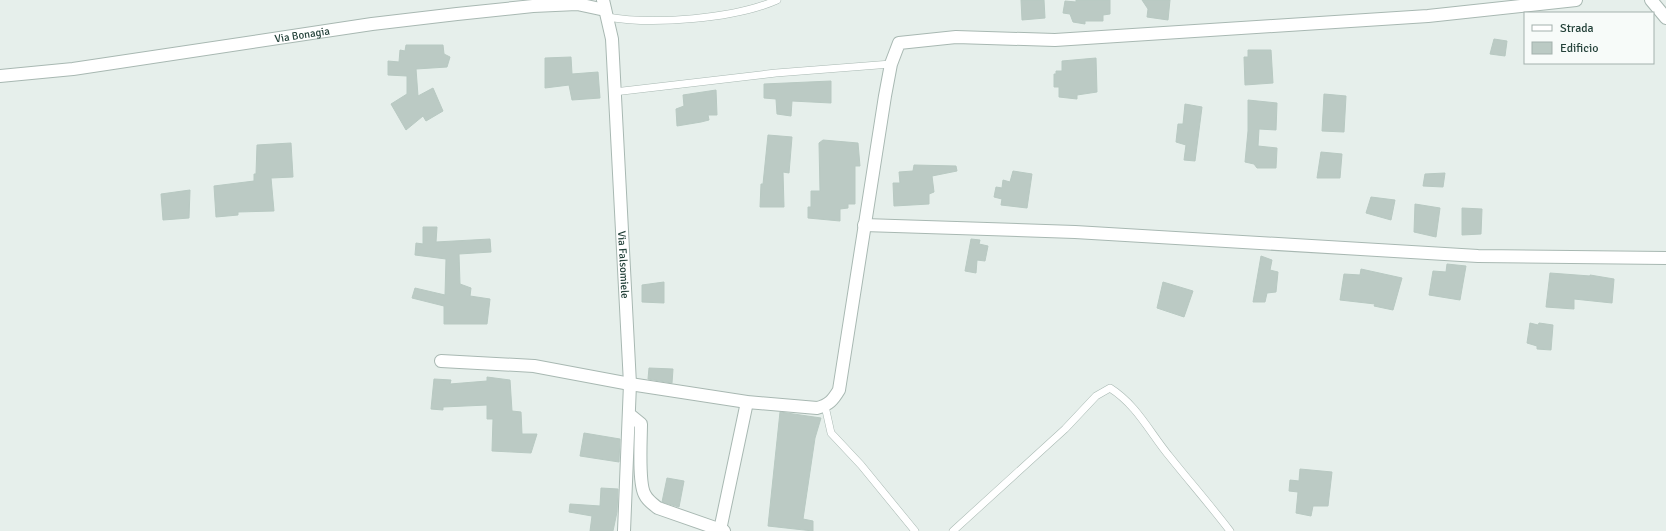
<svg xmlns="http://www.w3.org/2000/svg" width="1666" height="531" font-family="Signika,sans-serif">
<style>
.building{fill:#bbcac4;stroke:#b8c9c2}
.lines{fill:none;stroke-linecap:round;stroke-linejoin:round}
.lane-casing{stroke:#a8b8b2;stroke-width:8}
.street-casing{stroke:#a8b8b2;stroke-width:14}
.lane{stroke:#fff;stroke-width:7}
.street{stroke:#fff;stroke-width:12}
.labels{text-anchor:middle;stroke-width:3.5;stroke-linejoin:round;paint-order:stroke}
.street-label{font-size:11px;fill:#24423a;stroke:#f7fbf9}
</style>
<rect width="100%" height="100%" fill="#e6efeb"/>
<path class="building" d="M1021,0H1044L1045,18L1022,20Z
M1076,0H1110V14L1103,15V21H1085V24L1073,22L1070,14L1063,13L1065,1L1076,2Z
M1142,0H1170L1168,20L1147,17L1148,9Z
M1494,39L1507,41L1505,56L1490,54Z
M406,45H443L444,54L450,57L447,67L416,69L418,96L433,88L443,111L426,121L423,116L406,130L391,104L407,94V76L388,75V61L399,62L400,50L405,51Z
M1248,50H1271L1273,83L1245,85L1244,57H1248Z
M571,57L572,74L598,72L600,98L572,100L569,85L545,88V58Z
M1096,58L1097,92L1077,95V99L1059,97V87H1054V74H1056V71H1062V61Z
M831,81V103L792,101L791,116L777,114L776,99L764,98V84Z
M716,90L717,115H708L709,120L701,122L677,126L676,109L684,106L683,95Z
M1324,94L1346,96L1344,132L1322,131Z
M1248,100L1277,103L1276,130L1259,129L1258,146L1277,148L1276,168H1257L1254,164L1245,162L1248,131Z
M1185,104L1202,107L1195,161L1184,160L1186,145L1176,142L1178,124H1183Z
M768,135L792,137L789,173L783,172L784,207H760L761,184H763Z
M823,140L858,143L860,166H855V204H848V208L840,209V221L808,218V207H811V191H820L819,143Z
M291,143L293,177L271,178L274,211L238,212V215L216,217L214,186L254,181V174H256L257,145Z
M1321,152L1342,154L1340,178H1317Z
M914,165L956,166L957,171L932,176L934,192L929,194V204L894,206L893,183H900L899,172L913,171Z
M1013,171L1032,174L1027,208L1001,205L1002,199L994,197L996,187L1002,188L1003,180L1010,182Z
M1445,173L1443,187L1423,186L1425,174Z
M190,190L189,218L163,220L161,194Z
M1371,197L1395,200L1391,220L1366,213Z
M1415,204L1440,208L1436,237L1414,232Z
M1462,208L1482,209L1481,234L1462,235Z
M423,227H437L436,242L490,239L491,252L459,254L460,284L471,288L470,296L490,299L487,324H444V306L412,298L415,288L445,295L446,259L415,255L416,243L423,244Z
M971,239L980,240L979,244L988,246L985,261L977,260L976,273L965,271Z
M1261,256L1272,260L1270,270L1278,272L1276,292L1267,293L1265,302H1253Z
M1447,264L1466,266L1460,300L1429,295L1433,271L1446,272Z
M1361,269L1402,278L1393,310L1374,306L1375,304L1340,300L1344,274L1360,275Z
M1550,273L1590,276V275L1614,279L1612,303L1574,299V309L1546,307Z
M664,282V303L642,302V285Z
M1163,282L1193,291L1184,317L1157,308Z
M1530,323L1538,325L1539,323L1553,325L1551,350L1537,349V346L1527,343Z
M649,368L673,369L672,383L648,379Z
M487,377L510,380L512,411L521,412L522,434H537L531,453L492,451L493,419H487V405L443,407V410L431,409L434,379L451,380L450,384L487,381Z
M780,412L821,418L815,438L803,519L813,521V531L768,526Z
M584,433L620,439L619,462L580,456Z
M1300,469L1332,472L1328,506H1313L1311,516L1296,513L1298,492L1289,491L1290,480L1299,481Z
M667,478L684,481L679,507L662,502Z
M601,488L618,489L617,512L613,531H590L592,516L569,512L570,504L600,506Z"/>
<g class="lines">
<defs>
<path id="lane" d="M607,17C653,25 734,19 777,0
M614,92L776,73L891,64
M825,406L831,433L861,465L915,531
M953,531L1065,429L1096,396L1110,388C1137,405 1150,433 1170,457C1190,482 1211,506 1230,531"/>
<g id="street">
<path id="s1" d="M603,0L612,39L630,384L624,531"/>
<path d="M1651,0L1666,18"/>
<path id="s2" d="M0,76L73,69L372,24L457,14L533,6L577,4L605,10"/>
<path d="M864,225L1075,232L1478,256L1666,258"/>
<path d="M441,361L534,366L630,384L747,402L817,408C829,405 833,400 839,390L885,96L891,64L899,43L956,37L1055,40L1273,26L1428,16L1576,0"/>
<path d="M630,415L641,424C641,438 638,484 645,495C648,501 653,504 658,508L724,531"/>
<path d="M720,530L747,402"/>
</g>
</defs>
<use href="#lane" class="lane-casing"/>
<use href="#street" class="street-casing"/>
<use href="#lane" class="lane"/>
<use href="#street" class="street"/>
</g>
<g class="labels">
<g class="street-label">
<text dy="4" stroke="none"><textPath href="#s2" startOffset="305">Via Bonagia</textPath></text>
<text dy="4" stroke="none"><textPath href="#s1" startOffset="266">Via Falsomiele</textPath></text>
</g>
</g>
<rect x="1524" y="12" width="130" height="52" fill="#f7fbf9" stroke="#a3b1ad"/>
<rect x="1532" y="25" width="20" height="6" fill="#ffffff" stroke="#a3b1ad"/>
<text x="1560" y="32" font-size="12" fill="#24423a">Strada</text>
<rect x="1532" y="42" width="20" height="12" fill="#bbcac4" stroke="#a3b1ad"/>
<text x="1560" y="52" font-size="12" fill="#24423a">Edificio</text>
</svg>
